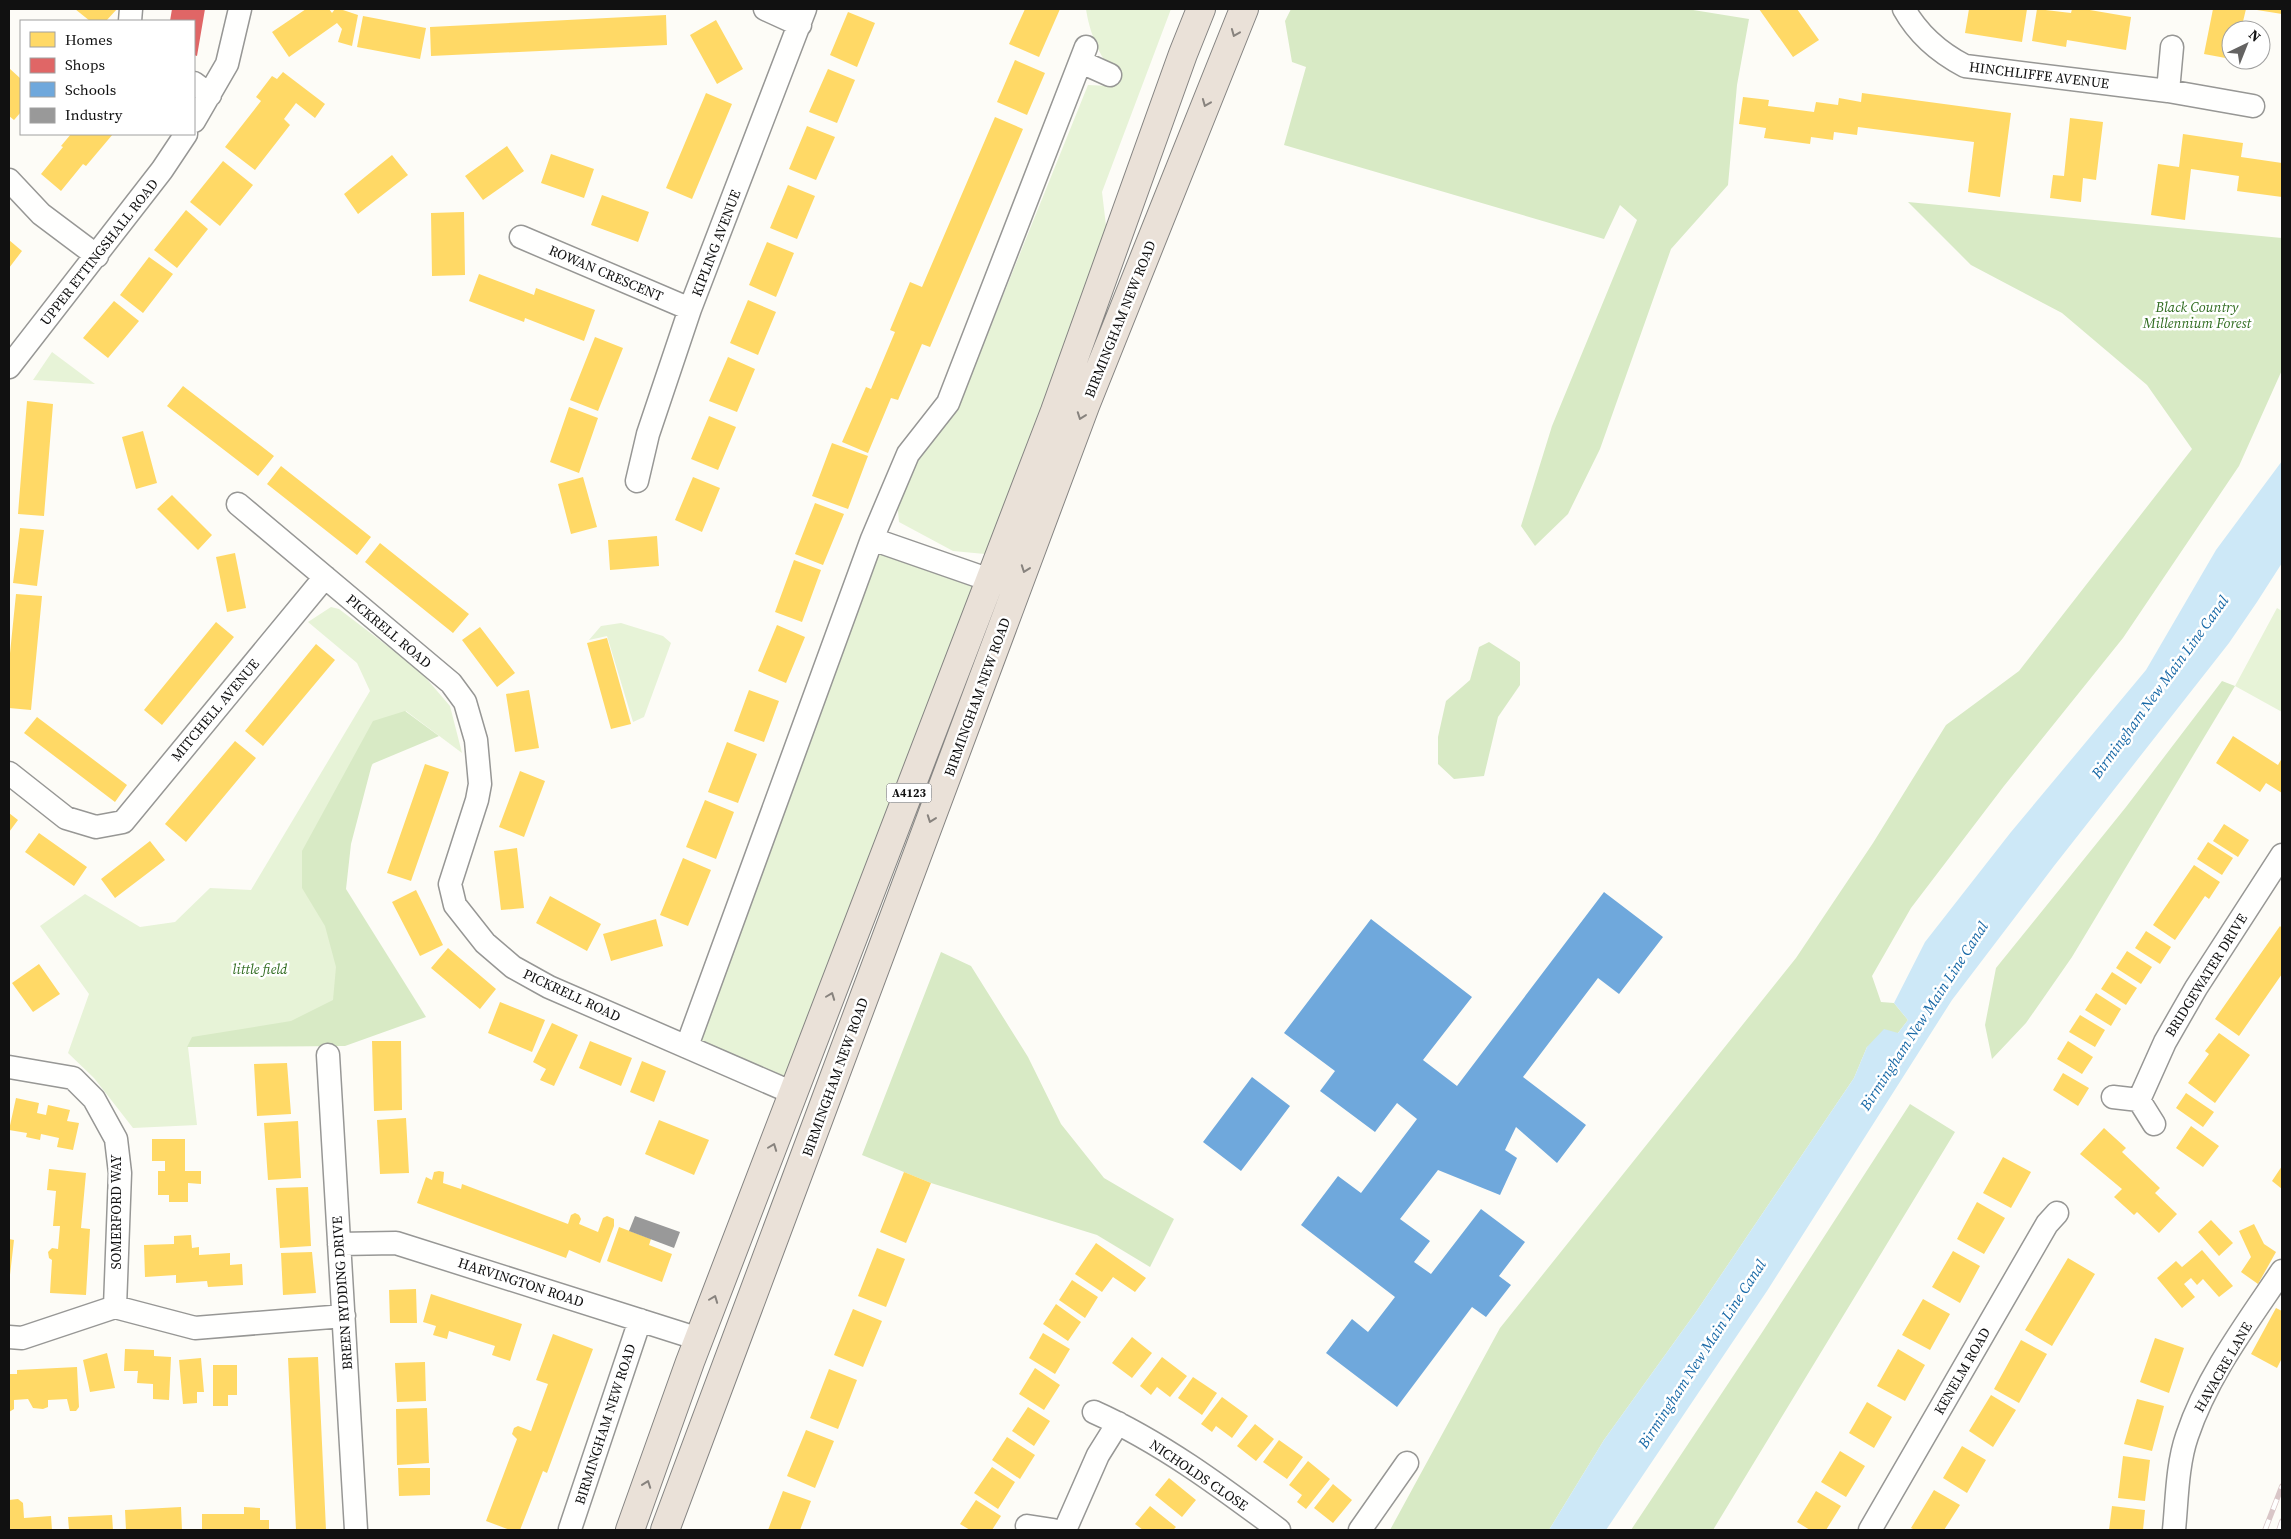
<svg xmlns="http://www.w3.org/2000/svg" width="2291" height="1539" font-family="'Source Serif 4',serif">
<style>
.green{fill:#e7f3d7}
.forest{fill:#d8eac5}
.water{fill:#cde8f7}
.homes{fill:#ffd966}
.shops{fill:#e06666}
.schools{fill:#6fa8dc}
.industry{fill:#999}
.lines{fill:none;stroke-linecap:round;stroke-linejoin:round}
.minor-casing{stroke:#979795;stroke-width:25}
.highway-casing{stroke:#858482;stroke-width:30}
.minor{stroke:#fffffe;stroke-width:22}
.highway{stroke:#eae1d8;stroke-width:28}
.rail-casing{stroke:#d9c6c7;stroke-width:5.5}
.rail{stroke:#fff;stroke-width:4;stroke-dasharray:11;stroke-linecap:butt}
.oneway{stroke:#88837e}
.labels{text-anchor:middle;stroke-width:5;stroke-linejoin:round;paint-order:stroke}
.shield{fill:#fff;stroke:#585858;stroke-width:1}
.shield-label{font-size:12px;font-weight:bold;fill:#111}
.street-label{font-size:14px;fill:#111;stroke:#fff}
.park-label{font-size:14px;font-style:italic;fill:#2f6b1f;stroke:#fff}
.water-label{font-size:15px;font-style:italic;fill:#1768a6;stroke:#fff}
</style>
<rect width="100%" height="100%" fill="#fdfcf7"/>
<path class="green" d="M1086,9H1171L1102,192L1107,234L985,554L953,551L899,522L897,500L914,455L965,390L1088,85L1110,86L1115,73C1099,58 1089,30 1086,9Z
M52,352L95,384L33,380Z
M872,539L982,577L793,1093L687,1046Z
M331,607L339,609L419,670L450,706L462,753L406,711L309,866L350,978L342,1015L345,1046L188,1047L197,1125L133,1128L94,1078L68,1053L89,994L40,926L85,894L140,927L175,922L210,888L251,890L370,691L357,663L308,622Z
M2277,608L2282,611V712L2235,686Z
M621,623L663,636L671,643L644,717L633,722L607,636L589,640L601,626Z"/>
<path class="forest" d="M1291,9H1687L1749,19L1737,85L1728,185L1671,249L1600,449L1568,514L1535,546L1521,526L1552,426L1637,220L1620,205L1604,239L1284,145L1306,67L1292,62L1285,21Z
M1908,202L2282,238V370L2239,466L2123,638L2004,786L1911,908L1872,976L1881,1002L1894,1003L1908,1020L1898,1033L1867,1047L1854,1078L1696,1312L1604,1440L1549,1530H1390L1500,1328L1796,958L1873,843L1946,725L2019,671L2192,449L2147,385L2062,313L1971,265Z
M1489,642L1520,662V685L1498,717L1484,776L1454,779L1438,764V737L1446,701L1470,680L1479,647Z
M2222,681L2235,686L2072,957L2026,1023L1992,1059L1985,1025L1996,968L2126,807Z
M405,711L439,736L372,764L351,844L346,889L426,1017L345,1046L187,1047L192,1037L291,1021L333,1000L336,967L325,926L302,888V851L373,721Z
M941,952L971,966L1028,1057L1061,1124L1104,1178L1174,1219L1150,1267L1097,1235L931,1183L862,1155Z
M1910,1104L1955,1132L1713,1530H1631L1763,1331Z"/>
<path class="water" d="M2282,461V563L2257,602L2229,643L2054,866L1952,1000L1767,1291L1606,1530H1549L1604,1440L1696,1312L1854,1078L1867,1047L1884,1029L1898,1033L1908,1020L1894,1003L1925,942L2011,832L2146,670L2216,550Z"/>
<path class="homes" d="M75,9H117L106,21H90Z
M306,9H329L332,13L335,9H340L358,15L352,46L338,42L342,29L337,23L289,57L272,32Z
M1025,9H1060L1039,57L1009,44Z
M1759,9H1797L1819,40L1793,57Z
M1969,9H2027L2022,42L1965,33Z
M2037,9L2071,13L2072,9H2084L2131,17L2126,50L2067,40L2066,47L2032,41Z
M2213,9H2246L2241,30H2231V59L2204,54Z
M2258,9H2282V14L2257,10Z
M848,12L875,23L857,67L830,55Z
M666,15L667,45L431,56L430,27Z
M363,16L426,28L420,59L357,47Z
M716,20L743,69L717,84L690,35Z
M1015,60L1045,73L1027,115L997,102Z
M9,68L21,79V112L14,120L9,116Z
M828,69L855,80L837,123L809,112Z
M283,72L325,104L315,118L296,103L284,119L290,125L255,170L225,147L261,101L256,97L272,76L277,79Z
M706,93L732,104L692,199L666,188Z
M1862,93L2011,113L2000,197L1968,192L1974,142L1858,127L1857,135L1834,132L1833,140L1811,137L1810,144L1764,138L1766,128L1739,124L1743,97L1769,100L1768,106L1814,112L1816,102L1838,105L1839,98L1861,102Z
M995,117L1023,129L930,347L922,344L898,400L891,398L868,453L842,442L866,387L871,389L895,332L890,330L910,282L922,287Z
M2070,118L2103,122L2096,180L2083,178L2081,202L2050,198L2053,175L2064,176Z
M807,126L835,137L816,180L789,169Z
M71,134H113L86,166L83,164L61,191L41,174L63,147L61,146Z
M2183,134L2243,143L2241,157L2282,163V197L2237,191L2239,176L2191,169L2185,220L2151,215L2158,164L2179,167Z
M507,146L524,171L483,200L465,176Z
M551,154L594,169L584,198L541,183Z
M392,155L408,175L358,214L344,194Z
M223,161L253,185L220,226L190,202Z
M788,185L815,196L797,239L770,228Z
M602,195L649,212L638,242L591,225Z
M186,210L208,229L177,268L154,250Z
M464,212L465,275L432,276L431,213Z
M9,240L22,251L9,268Z
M767,242L794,253L776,297L749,285Z
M149,257L173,274L143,313L120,295Z
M479,274L534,295L536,288L595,310L584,341L525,318L524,322L469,301Z
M748,300L776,312L758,355L730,343Z
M114,301L139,321L108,358L83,338Z
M595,337L623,348L598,411L570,400Z
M728,357L755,369L737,412L709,401Z
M183,386L274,456L258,476L167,406Z
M27,401L53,404L44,516L18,514Z
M569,407L598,418L579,473L550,462Z
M709,416L736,427L718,470L691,459Z
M143,431L157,483L136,489L122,437Z
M832,443L868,456L848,509L812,496Z
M281,466L371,537L357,555L267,484Z
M583,477L597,527L571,534L558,484Z
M693,477L720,488L702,532L675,520Z
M172,495L212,535L198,550L157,509Z
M815,503L844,514L823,565L795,554Z
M20,528L44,530L37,586L13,583Z
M657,536L659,566L610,570L608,540Z
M380,543L469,614L453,633L365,562Z
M235,553L246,608L227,612L216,557Z
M794,560L821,570L802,622L775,612Z
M16,594L42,596L31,710L9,708V663Z
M216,622L234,637L162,725L144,710Z
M777,625L805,637L786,683L758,671Z
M480,627L515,673L497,687L462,640Z
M607,638L631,724L611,729L587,643Z
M316,644L335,660L263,746L245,731Z
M529,690L539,748L515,752L506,694Z
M749,690L779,701L764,742L734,731Z
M37,717L127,785L115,802L24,733Z
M2233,736L2278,765L2282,758V793L2266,783L2260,792L2216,763Z
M235,741L256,758L186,842L165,824Z
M727,742L757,754L738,803L708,792Z
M425,764L449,772L411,881L387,873Z
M520,771L545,781L524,837L499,827Z
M705,800L734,812L716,859L686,847Z
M9,813L18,820L9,832Z
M2224,824L2249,840L2238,857L2213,841Z
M39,833L87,867L74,886L25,852Z
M150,841L165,860L115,898L101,879Z
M2208,842L2233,858L2222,875L2197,859Z
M517,848L524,908L501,910L494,851Z
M683,858L711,870L688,926L660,915Z
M2194,865L2220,882L2209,899L2205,896L2175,940L2153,925Z
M416,890L443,945L420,956L392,902Z
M550,896L601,924L587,951L536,923Z
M656,919L663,946L611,961L603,934Z
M2280,926L2282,928V974L2239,1036L2215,1019Z
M2146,931L2171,947L2160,964L2135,948Z
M448,948L496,989L480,1009L431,968Z
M2127,951L2152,967L2141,984L2116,968Z
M39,964L60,994L33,1012L12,983Z
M2112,972L2137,988L2126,1005L2101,989Z
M2096,993L2121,1009L2111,1026L2085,1010Z
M500,1002L545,1020L532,1052L488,1033Z
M2080,1015L2105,1030L2095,1047L2069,1032Z
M552,1023L578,1035L554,1086L540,1080L546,1069L533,1062Z
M2219,1033L2250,1055L2215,1103L2188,1083L2209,1054L2205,1051Z
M372,1041H401L402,1110L374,1111Z
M590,1041L632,1058L621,1086L579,1068Z
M2068,1041L2093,1057L2082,1074L2057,1059Z
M642,1061L666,1071L654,1102L630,1092Z
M287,1063L291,1114L257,1116L254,1064Z
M2063,1073L2089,1088L2078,1106L2053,1090Z
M2186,1093L2214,1112L2203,1127L2176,1108Z
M16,1098L39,1103L37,1113L46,1115L48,1105L70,1110L67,1121L79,1123L73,1150L57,1147L59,1138L41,1134L40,1140L26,1137L27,1133L9,1130Z
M406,1118L409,1173L380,1174L377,1120Z
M659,1120L709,1140L694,1175L645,1154Z
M298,1121L301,1178L268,1180L264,1123Z
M2191,1126L2219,1146L2203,1167L2176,1148Z
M2104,1128L2126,1148L2122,1152L2160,1188L2155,1193L2177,1214L2159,1233L2137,1212L2134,1215L2114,1197L2122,1189L2080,1154Z
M152,1139H185V1171H201V1184L188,1183V1202H169V1195H158V1171H165V1161H152Z
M2003,1157L2031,1172L2011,1208L1983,1193Z
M2282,1166V1189L2272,1181Z
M49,1169L86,1173L81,1228L90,1229L86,1295L50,1293L52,1260L49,1258L48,1252L52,1248L58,1249L60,1226H53L56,1191L47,1190Z
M439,1171L444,1172L443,1183L461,1189L462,1184L568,1224L571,1215L575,1213L579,1215L581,1219L579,1224L598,1232L603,1218L607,1216L614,1219V1226L600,1263L569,1250L566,1258L417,1203L426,1177L432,1180L434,1172Z
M904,1172L931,1183L906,1243L880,1232Z
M308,1187L311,1246L280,1248L276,1188Z
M1977,1202L2005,1218L1984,1254L1957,1239Z
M2211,1220L2233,1243L2219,1256L2198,1232Z
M2254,1224L2264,1244L2276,1252L2258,1284L2241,1272L2251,1257L2239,1231Z
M619,1227L651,1239L649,1245L672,1254L662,1282L607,1261Z
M191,1235L192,1248L199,1247V1255L230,1253V1265L242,1264L243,1285L208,1287L207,1281L176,1283V1275L145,1277L144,1245L174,1244V1236Z
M9,1239L14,1240L10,1275H9Z
M1096,1243L1146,1278L1135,1292L1113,1277L1102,1292L1075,1274Z
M877,1248L905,1259L886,1307L858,1296Z
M2202,1250L2233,1286L2219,1297L2203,1279L2197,1285L2191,1278L2184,1284L2195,1297L2182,1308L2157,1278L2176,1261L2182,1267Z
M1953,1251L1980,1266L1960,1303L1932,1287Z
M312,1252L316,1293L283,1295L281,1253Z
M2068,1258L2095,1274L2052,1346L2025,1330Z
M1072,1280L1098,1297L1085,1318L1059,1300Z
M416,1289L417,1323H390L389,1290Z
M431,1294L522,1324L510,1361L492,1355L495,1346L449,1331L447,1339L433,1335L436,1326L423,1322Z
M1923,1299L1950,1314L1930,1350L1902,1335Z
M1056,1304L1081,1322L1068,1341L1043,1324Z
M2276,1308L2282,1311V1358L2277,1368L2251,1354Z
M853,1309L882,1321L863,1367L834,1355Z
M1043,1333L1070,1349L1055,1374L1029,1358Z
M553,1334L593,1349L547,1473L543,1471L520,1530H510L486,1521L517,1439L512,1434L514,1428L518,1426L531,1431L548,1384L536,1380Z
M1132,1337L1152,1353L1132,1378L1112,1363Z
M2155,1338L2184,1348L2169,1393L2140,1382Z
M2021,1340L2047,1354L2019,1403L1994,1389Z
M125,1349L154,1350V1356L171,1357L169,1400L153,1399V1384L137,1383L138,1371H124Z
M1898,1349L1925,1365L1905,1401L1877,1386Z
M107,1353L115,1388L90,1392L83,1360Z
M318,1357L326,1530H296L288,1358Z
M1162,1357L1187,1376L1170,1397L1157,1387L1151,1395L1140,1386Z
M201,1358L204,1392H197V1403L183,1404L179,1360Z
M425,1362L426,1401L397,1402L395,1363Z
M213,1365H237V1395H228V1406H213Z
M77,1367L79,1407L76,1411H70L67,1399L48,1400V1407L43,1409L33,1408L28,1399L14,1400V1409L9,1412V1374H17V1370Z
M1035,1368L1060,1385L1044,1410L1019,1394Z
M829,1369L857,1380L838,1429L810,1418Z
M1193,1377L1217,1393L1202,1415L1178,1398Z
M1991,1395L2016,1410L1993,1447L1969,1431Z
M1222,1397L1248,1416L1232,1438L1216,1426L1212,1432L1201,1424Z
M2137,1399L2164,1406L2152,1451L2124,1444Z
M1867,1402L1892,1417L1874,1448L1849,1433Z
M1028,1407L1050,1421L1034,1446L1012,1431Z
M427,1408L429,1463L397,1465L396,1409Z
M1255,1424L1274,1439L1256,1461L1237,1446Z
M806,1430L834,1441L815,1488L787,1476Z
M1007,1437L1035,1455L1020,1479L992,1460Z
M1279,1440L1303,1457L1287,1479L1263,1462Z
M1962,1446L1986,1460L1967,1493L1943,1478Z
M1840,1451L1865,1466L1846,1497L1821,1482Z
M2123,1456L2150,1460L2145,1501L2118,1498Z
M1308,1461L1330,1479L1306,1509L1297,1502L1302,1495L1289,1485Z
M992,1467L1015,1482L998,1509L974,1493Z
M398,1468H430V1495L399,1496Z
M1169,1478L1196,1500L1182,1517L1155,1495Z
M1333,1484L1352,1500L1333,1523L1314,1508Z
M1934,1490L1960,1505L1944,1530H1915L1911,1528Z
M783,1491L811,1501L800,1530H768Z
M1816,1491L1841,1506L1826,1530H1810L1797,1522Z
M18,1499L23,1503L24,1518L51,1516L52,1530H9V1500Z
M976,1500L1001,1516L992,1530H970L960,1524Z
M1150,1506L1176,1527L1173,1530H1143L1135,1524Z
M2112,1506L2145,1510L2143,1530H2109Z
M181,1507L182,1530H126L125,1510Z
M244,1507L260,1508V1520H269V1530H202V1514H244Z
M112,1515L113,1530H69L68,1517Z"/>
<path class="shops" d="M172,9H205L197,56L194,55V21H170Z"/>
<path class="schools" d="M1604,892L1663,937L1619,994L1598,978L1523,1077L1586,1125L1557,1163L1516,1127L1505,1150L1517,1158L1500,1195L1438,1170L1400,1219L1430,1241L1414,1262L1431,1274L1481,1209L1525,1242L1499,1276L1511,1285L1486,1317L1472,1307L1397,1407L1326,1353L1352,1319L1368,1332L1395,1297L1301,1225L1338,1176L1361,1193L1417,1119L1397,1103L1375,1132L1320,1091L1335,1071L1284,1033L1371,919L1472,997L1423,1060L1457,1086Z
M1252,1077L1290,1106L1241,1171L1203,1142Z"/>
<path class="industry" d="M635,1216L680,1232L674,1248L629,1231Z"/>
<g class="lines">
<defs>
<path id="minor" d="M765,9L800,25
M1904,9C1918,34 1940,53 1965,66L2168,91L2253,106
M130,21L131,9
M1081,62L1110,75
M194,83L210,95
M2168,91L2172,47
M194,121L227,64L240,9
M9,180L41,214L97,256
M521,237L690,309
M9,367L162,170L186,134
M637,481L648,434L690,309L805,9
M238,504L451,683L465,702L476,740L480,784L477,800L450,884L455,905L485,943L513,967L549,987L793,1093
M990,580L872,539L908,454L948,403L1086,47
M9,773L66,818L96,827L123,822L325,577
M687,1046L872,539
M328,1055L356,1530
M9,1067L73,1078L94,1099L116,1139L120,1173L115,1307
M2113,1097L2139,1100L2154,1124
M2139,1100L2165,1042L2196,988L2282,855
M339,1244L396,1243L699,1339
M9,1337L22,1338L115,1307L195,1328L344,1316
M1094,1412C1161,1442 1220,1486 1279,1530
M1027,1526L1053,1530
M570,1529L640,1320
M1065,1530L1098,1455L1118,1423
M1360,1530L1407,1463
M1870,1530L2047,1224L2057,1213
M2174,1530C2177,1500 2177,1465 2187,1436C2207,1376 2247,1323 2282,1271"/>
<path id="highway" d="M630,1530L690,1362L1055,411L1183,54L1201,9
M665,1530L1085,406L1244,9"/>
</defs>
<use href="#minor" class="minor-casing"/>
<use href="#highway" class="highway-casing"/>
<use href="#minor" class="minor"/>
<use href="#highway" class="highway"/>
<defs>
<path id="rail" d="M2265,1530L2282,1486
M2279,1530L2282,1521"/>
</defs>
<use href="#rail" class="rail-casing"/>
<use href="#rail" class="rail"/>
</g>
<defs><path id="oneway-chevron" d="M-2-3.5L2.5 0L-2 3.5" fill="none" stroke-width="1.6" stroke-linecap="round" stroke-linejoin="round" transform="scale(1.25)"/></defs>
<g class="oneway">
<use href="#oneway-chevron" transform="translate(1235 33) rotate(112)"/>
<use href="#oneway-chevron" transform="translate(1206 103) rotate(112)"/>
<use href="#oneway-chevron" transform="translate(1081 416) rotate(110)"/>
<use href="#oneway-chevron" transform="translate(1025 569) rotate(110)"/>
<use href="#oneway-chevron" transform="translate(931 819) rotate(110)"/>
<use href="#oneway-chevron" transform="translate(831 996) rotate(-69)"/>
<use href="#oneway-chevron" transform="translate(773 1147) rotate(-69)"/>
<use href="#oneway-chevron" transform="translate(714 1299) rotate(-69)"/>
<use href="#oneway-chevron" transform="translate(647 1484) rotate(-70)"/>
</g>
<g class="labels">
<rect class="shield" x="886.5" y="783.5" width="45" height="19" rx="4"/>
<g class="shield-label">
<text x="909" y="797">A4123</text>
</g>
<g class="street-label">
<text transform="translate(2039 75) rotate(7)" y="5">HINCHLIFFE AVENUE</text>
<text transform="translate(716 243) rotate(-69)" y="5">KIPLING AVENUE</text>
<text transform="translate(99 252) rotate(-52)" y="5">UPPER ETTINGSHALL ROAD</text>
<text transform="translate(606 273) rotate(23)" y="5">ROWAN CRESCENT</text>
<text transform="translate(1120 319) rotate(-68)" y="5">BIRMINGHAM NEW ROAD</text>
<text transform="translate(389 631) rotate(40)" y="5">PICKRELL ROAD</text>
<text transform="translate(977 697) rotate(-70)" y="5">BIRMINGHAM NEW ROAD</text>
<text transform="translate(215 710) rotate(-50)" y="5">MITCHELL AVENUE</text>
<text transform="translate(2206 975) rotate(-58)" y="5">BRIDGEWATER DRIVE</text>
<text transform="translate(572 995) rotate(25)" y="5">PICKRELL ROAD</text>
<text transform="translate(835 1077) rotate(-70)" y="5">BIRMINGHAM NEW ROAD</text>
<text transform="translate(116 1212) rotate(-90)" y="5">SOMERFORD WAY</text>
<text transform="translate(521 1282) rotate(18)" y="5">HARVINGTON ROAD</text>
<text transform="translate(342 1293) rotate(-94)" y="5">BREEN RYDDING DRIVE</text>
<text transform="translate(2223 1367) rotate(-60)" y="5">HAVACRE LANE</text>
<text transform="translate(1962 1371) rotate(-60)" y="5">KENELM ROAD</text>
<text transform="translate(605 1424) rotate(-72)" y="5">BIRMINGHAM NEW ROAD</text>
<text transform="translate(1199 1475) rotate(34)" y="5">NICHOLDS CLOSE</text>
</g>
<g class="park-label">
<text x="2197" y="312">Black Country<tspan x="2197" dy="16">Millennium Forest</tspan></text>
<text x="260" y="974">little field</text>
</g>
<g class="water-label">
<text transform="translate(2160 687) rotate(-54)" y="5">Birmingham New Main Line Canal</text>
<text transform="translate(1924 1016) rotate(-57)" y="5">Birmingham New Main Line Canal</text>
<text transform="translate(1702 1354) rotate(-57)" y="5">Birmingham New Main Line Canal</text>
</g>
</g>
<rect width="2291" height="1539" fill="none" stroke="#111111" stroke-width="20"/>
<rect x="20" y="20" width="175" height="115" fill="#ffffff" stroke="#a0a0a0"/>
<rect x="30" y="32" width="25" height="15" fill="#ffd966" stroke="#a0a0a0"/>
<text x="65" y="45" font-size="15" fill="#111111">Homes</text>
<rect x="30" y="58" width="25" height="15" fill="#e06666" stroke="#a0a0a0"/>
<text x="65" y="70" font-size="15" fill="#111111">Shops</text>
<rect x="30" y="82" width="25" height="15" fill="#6fa8dc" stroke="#a0a0a0"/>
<text x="65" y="95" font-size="15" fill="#111111">Schools</text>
<rect x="30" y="108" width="25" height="15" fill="#999999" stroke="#a0a0a0"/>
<text x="65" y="120" font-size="15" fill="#111111">Industry</text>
<g transform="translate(2246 45) rotate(43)"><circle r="24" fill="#ffffff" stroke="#a0a0a0"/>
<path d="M0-4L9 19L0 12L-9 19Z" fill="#646362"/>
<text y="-8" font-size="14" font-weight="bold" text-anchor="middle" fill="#111111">N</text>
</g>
</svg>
